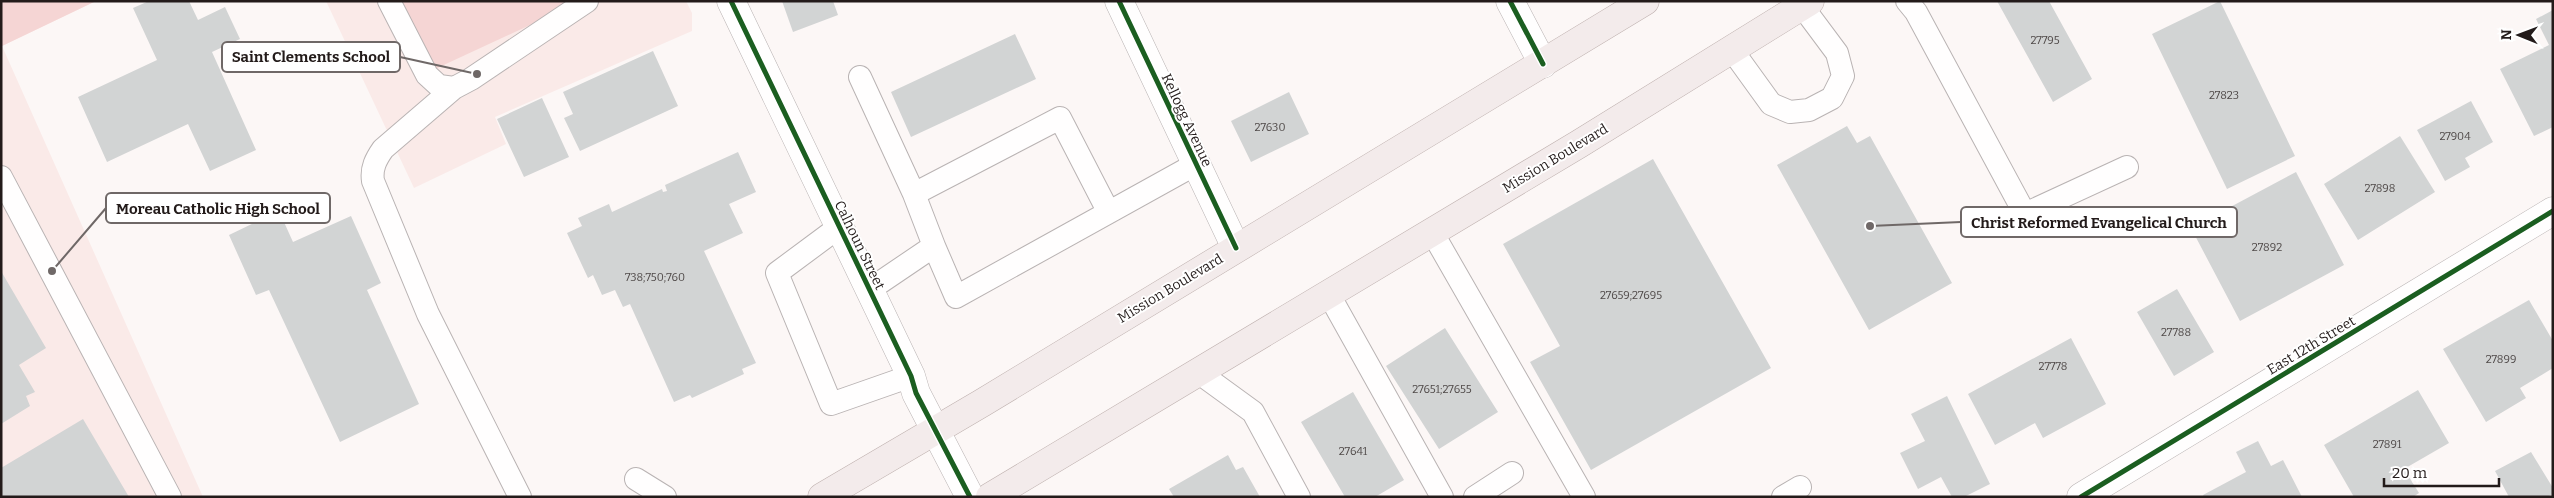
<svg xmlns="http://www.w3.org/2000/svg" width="2554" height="498" font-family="Bitter,serif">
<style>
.built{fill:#faeae8}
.green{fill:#f5d5d4}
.building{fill:#d2d4d4}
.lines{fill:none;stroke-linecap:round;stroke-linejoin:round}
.lane-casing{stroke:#b9b3b3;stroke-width:24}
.street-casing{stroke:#b9b3b3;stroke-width:29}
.primary-casing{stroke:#beb0ae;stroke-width:29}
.lane{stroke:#fffefe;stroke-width:22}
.street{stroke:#fffefe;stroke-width:28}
.primary{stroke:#f3ebeb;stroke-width:28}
.cycleway-casing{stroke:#fff;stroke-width:8}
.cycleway{stroke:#1b5e20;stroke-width:5}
.labels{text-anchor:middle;stroke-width:4;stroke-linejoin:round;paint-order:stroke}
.number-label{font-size:11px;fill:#4f4948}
.street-label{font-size:14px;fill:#231b1a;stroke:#fff}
.leader{fill:none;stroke:#6f6867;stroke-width:2}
.callout-dot{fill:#6f6867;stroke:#fff;stroke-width:2}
.callout{fill:#fff;stroke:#6f6867;stroke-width:2}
.callout-label{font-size:15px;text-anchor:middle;font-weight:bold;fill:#231b1a}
</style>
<rect width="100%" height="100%" fill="#fcf7f6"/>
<path class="built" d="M1,1H96L2,46L203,497H1Z
M326,1H686L692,13V31L495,117L506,144L414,188Z"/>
<path class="green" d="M1,1H96L2,46Z
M385,1H582L420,76Z"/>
<path class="building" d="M149,1H189L198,20L225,7L240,39L212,52L256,150L210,171L188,124L107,162L78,97L157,60L133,8Z
M782,1H833L838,15L793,32Z
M1997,1H2049L2092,79L2053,102Z
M2220,1L2295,156L2227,189L2152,34Z
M2553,10V127L2534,136L2500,69L2549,45L2536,19Z
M1015,34L1036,79L911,137L891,92Z
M653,51L678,106L580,151L564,118L573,114L563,92Z
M1289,92L1309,134L1251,162L1231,121Z
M542,98L569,157L524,177L497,119Z
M2471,101L2493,142L2465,158L2470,167L2445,181L2417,130Z
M1847,126L1857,143L1870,136L1952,283L1869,330L1777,165Z
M2400,136L2435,192L2358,240L2324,184Z
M738,152L756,192L729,204L743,233L704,251L756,363L742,369L744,374L692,398L690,395L674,402L630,304L623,307L615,290L602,295L593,275L588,278L567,233L582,226L578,218L609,204L612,212L662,189L663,192L667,191L665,185Z
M1653,159L1771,368L1591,470L1530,362L1560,346L1503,244Z
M2296,172L2344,265L2240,321L2191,228Z
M279,211L293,242L351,216L381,283L367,290L419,404L340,442L269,290L256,295L229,235Z
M1,271L46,348L19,365L35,392L26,396L30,406L1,424Z
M2177,289L2214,352L2174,376L2137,312Z
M2529,300L2553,341V368L2520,388L2526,398L2486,422L2443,349Z
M1445,328L1498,412L1439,449L1386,366Z
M2071,338L2106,404L2043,438L2035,423L1995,445L1968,394Z
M2418,390L2449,443L2404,469L2419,493L2413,497H2354L2324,445Z
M1353,392L1404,480L1375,497H1345L1301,422Z
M1947,396L1990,484L1964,497H1952L1941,477L1918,489L1900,453L1925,441L1911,414Z
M83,419L129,497H1V468Z
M2258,441L2271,466L2283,460L2302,497H2204L2203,495L2246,472L2236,452Z
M2531,452L2553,488V494L2547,497H2509L2495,471Z
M1228,455L1236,470L1243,467L1260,497H1174L1169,489Z"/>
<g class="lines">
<defs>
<path id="lane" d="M389,1L427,75L439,86L454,88
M1907,1L1916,12L2025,214L2127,167
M1732,50L1771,104L1790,112L1809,110L1832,98L1843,76L1837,53L1802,6
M860,77L914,194
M1,177L170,497
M839,227L777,273L831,404L911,376
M1432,232L1584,497
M934,246L914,194L1060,118L1108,211
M869,290L934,246L956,297L1196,164
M1328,293L1442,497
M1198,372L1253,412L1299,497
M636,479L665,497
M520,497L428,314L373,181C371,168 376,159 383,149L454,88L471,79L587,1
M1475,497L1512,473
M1783,497L1800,487"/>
<path id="street" d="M731,1L911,376L916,393L970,497
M1119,1L1236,248
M1510,1L1543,64
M2081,497L2553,211"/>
<path id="primary" d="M822,497L982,403L1645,1
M990,497L1579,144L1810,1"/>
</defs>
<use href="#lane" class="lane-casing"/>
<use href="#street" class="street-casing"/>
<use href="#primary" class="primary-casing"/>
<use href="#lane" class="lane"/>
<use href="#street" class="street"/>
<use href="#primary" class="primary"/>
<defs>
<path id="cycleway" d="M731,1L911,376L916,393L970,497
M1119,1L1236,248
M1510,1L1543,64
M2081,497L2553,211"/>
</defs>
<use href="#cycleway" class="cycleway-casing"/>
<use href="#cycleway" class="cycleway"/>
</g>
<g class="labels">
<g class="number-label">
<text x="2045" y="44">27795</text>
<text x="2224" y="99">27823</text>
<text x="1270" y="131">27630</text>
<text x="2455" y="140">27904</text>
<text x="2380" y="192">27898</text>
<text x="2267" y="251">27892</text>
<text x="655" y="281">738;750;760</text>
<text x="1631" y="299">27659;27695</text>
<text x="2176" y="336">27788</text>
<text x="2501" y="363">27899</text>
<text x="2053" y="370">27778</text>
<text x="1442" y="393">27651;27655</text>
<text x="2387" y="448">27891</text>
<text x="1353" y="455">27641</text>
</g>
<g class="street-label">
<text transform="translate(1187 120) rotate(65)" y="5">Kellogg Avenue</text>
<text transform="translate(1555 158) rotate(-31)" y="5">Mission Boulevard</text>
<text transform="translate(860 245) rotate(64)" y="5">Calhoun Street</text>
<text transform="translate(1170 288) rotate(-31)" y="5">Mission Boulevard</text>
<text transform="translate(2311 345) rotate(-31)" y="5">East 12th Street</text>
</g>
</g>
<path class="leader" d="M477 74L400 57M52 271L106 208M1870 226L1961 222"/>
<g class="callout-dot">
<circle cx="477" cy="74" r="5"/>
<circle cx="52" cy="271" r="5"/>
<circle cx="1870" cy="226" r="5"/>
</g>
<g class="callout">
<rect x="222" y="42" width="178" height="30" rx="5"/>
<rect x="106" y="193" width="224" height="30" rx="5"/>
<rect x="1961" y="207" width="276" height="30" rx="5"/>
</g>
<g class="callout-label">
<text x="311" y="62">Saint Clements School</text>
<text x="218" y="214">Moreau Catholic High School</text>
<text x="2099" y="228">Christ Reformed Evangelical Church</text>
</g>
<rect width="2554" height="498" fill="none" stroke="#231b1a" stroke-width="5"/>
<g transform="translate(2519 35) rotate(271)" stroke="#ffffff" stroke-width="4" paint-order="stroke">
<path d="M0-4L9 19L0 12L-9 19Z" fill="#231b1a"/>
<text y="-8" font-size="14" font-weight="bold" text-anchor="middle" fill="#231b1a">N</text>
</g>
<path d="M2384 478v8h115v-8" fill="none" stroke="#231b1a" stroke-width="2.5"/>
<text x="2392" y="478" font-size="15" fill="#231b1a" stroke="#ffffff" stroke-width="4" paint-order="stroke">20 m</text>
</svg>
